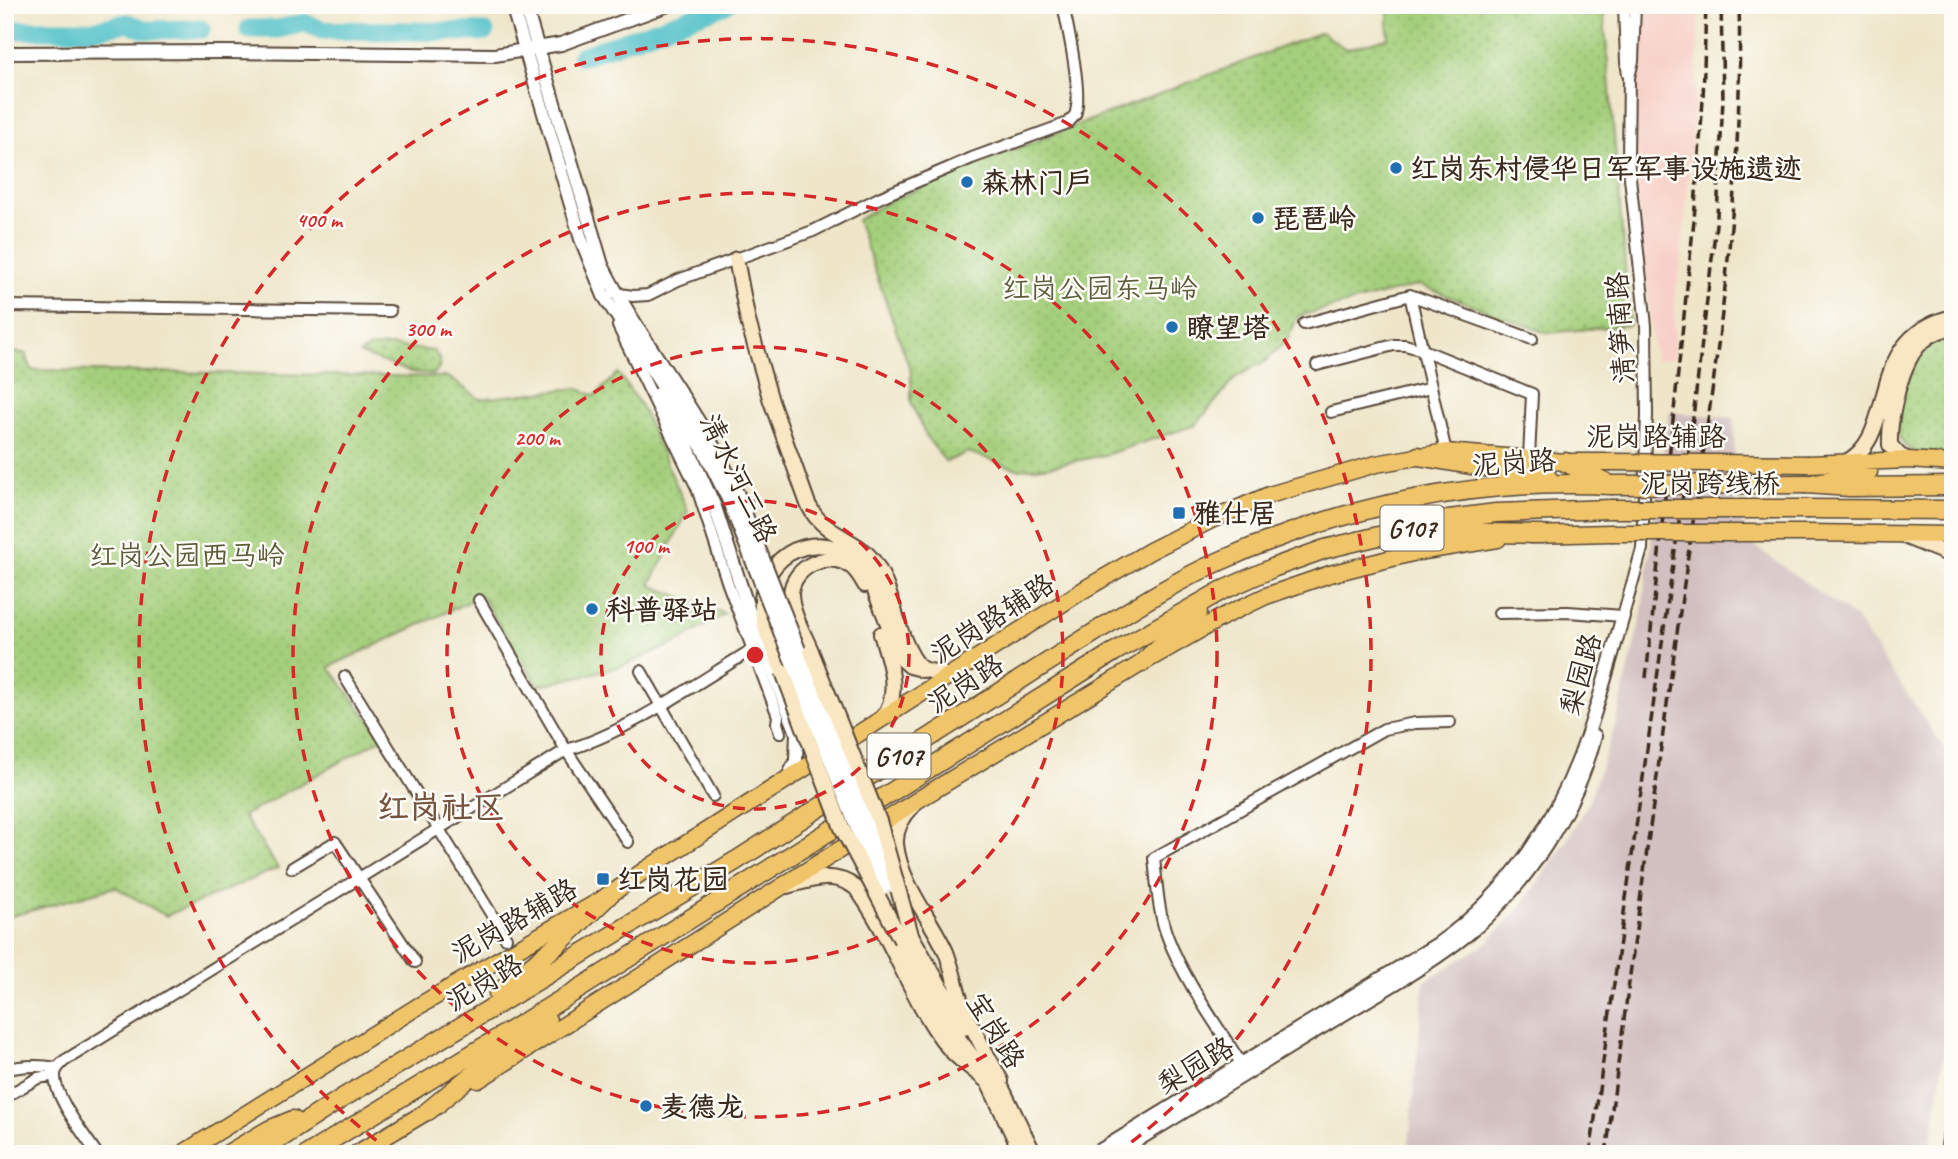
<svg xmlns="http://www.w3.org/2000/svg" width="1958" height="1159" font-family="Caveat,'LXGW WenKai TC',sans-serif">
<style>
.built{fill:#f7d1c8}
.industrial{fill:#d2bfc0}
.park{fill:url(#park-dots);stroke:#707c4c;stroke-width:2}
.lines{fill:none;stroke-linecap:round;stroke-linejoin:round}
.river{stroke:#54c2c9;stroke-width:19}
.minor-casing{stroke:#564638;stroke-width:14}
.tertiary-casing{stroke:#564638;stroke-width:16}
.secondary-casing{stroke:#564638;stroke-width:18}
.primary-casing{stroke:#564638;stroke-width:19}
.trunk-casing{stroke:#564638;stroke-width:21}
.minor{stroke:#fff;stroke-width:10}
.tertiary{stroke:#fff;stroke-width:12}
.secondary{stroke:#f9e7c3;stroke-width:14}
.primary{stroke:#f0c469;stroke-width:16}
.trunk{stroke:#f0c469;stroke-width:18}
.rail{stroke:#3b2a1e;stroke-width:3.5;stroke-dasharray:10 5;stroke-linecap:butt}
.tertiary-bridge-casing{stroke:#564638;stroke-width:16;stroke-linecap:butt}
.secondary-bridge-casing{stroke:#564638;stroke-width:18;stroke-linecap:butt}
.primary-bridge-casing{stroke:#564638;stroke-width:19;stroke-linecap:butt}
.trunk-bridge-casing{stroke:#564638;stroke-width:21;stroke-linecap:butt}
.tertiary-bridge{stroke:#fff;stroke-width:12}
.secondary-bridge{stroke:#f9e7c3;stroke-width:14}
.primary-bridge{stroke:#f0c469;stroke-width:16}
.trunk-bridge{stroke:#f0c469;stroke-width:18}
.ring{fill:none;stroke:#d62828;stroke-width:3.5;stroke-dasharray:12 9}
.poi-dot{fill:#1f6fb2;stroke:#fdfcf7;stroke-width:2.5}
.labels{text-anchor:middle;stroke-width:5;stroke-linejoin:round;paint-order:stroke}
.shield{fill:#fdfcf7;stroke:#75695f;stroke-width:2}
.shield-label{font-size:26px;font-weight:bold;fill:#3b2a1e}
.poi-label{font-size:28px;font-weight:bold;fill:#3b2a1e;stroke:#fdfcf7;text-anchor:start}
.park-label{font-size:28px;fill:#5a5c3a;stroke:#fdfcf7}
.street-label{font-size:28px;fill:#3b2a1e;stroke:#fdfcf7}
.quarter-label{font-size:32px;font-weight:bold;fill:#75533e;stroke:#fdfcf7}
.centre{fill:#d62828;stroke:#fdfcf7;stroke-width:3.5}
.ring-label{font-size:21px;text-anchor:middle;font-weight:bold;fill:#d62828;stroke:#fdfcf7;stroke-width:5;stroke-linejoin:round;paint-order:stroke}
</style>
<defs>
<pattern id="park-dots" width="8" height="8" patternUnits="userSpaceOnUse" patternTransform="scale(1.75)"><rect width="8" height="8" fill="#a4cf7b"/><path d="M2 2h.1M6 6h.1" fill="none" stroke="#8eb26a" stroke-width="1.8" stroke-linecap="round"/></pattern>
</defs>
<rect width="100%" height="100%" fill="#fdfcf7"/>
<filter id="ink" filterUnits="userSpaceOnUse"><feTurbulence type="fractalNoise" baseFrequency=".0143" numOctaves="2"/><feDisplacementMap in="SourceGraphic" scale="14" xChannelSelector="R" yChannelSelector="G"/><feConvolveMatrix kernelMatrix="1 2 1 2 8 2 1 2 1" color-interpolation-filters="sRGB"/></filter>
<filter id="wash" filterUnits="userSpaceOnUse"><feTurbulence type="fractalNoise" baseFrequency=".00686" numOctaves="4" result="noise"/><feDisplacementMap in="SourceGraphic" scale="28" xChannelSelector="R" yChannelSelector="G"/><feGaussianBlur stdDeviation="1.57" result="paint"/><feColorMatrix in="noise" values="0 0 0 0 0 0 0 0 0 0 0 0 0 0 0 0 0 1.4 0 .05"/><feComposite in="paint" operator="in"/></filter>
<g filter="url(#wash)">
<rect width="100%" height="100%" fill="#efe6ca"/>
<path class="built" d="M1643,5H1699L1696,86L1681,267L1675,293L1674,358L1655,360L1634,163L1637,69Z"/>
<path class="industrial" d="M1669,412L1734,418L1735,499L1741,521L1756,547L1854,617L1953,761V991L1930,1154H1408L1424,982L1487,943L1518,911L1570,836L1589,801L1616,723L1641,618Z"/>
<path class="park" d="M1388,5H1603L1630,325L1546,333L1419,285L1298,316L1288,339L1267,360L1236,377L1196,425L1105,455L1045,467L1017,469L968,452L946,462L927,438L911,403V372L857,220L886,203L989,159L1321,32L1346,49L1388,38Z
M1953,332V453C1939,452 1915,456 1905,446C1902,442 1898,435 1897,431C1896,411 1911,363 1924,348C1933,339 1941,336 1953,332Z
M392,346L434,351L440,360L439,369L433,374L411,372L360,354L368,348Z
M5,352L25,353L32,370L448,377L480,399L577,388L595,396L618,373L641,406L688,511L650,585L725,614L676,643L622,666L539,686L481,596L329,667L383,738L243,816L278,868L166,916L115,887L5,918Z"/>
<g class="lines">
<path class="river" d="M249,29H278L305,23L322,30L485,32
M16,30H92L127,23L147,30L201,29
M582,56L726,5"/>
</g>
</g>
<g filter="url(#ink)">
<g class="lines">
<defs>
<path id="minor" d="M1624,5L1626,62L1628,74
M613,293L633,296L648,295L678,280L813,231L881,197L972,158L1068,123C1070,120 1073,118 1075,115C1083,95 1068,28 1063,5
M1410,295L1446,452
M5,306L390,311
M1304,324L1410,295L1532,339
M618,326L697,488L728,584L778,716L777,723L780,733
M1317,365L1394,345H1405L1423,350L1532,394L1529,458
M1331,412L1431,388
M479,600L566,750L628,842
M1499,613L1568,612L1623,616L1642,549L1647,415L1646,326L1628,159L1629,77L1633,61L1635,5
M641,671L713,796
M345,677L506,938
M292,868L335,842L415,962
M1242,1065C1217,1025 1185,982 1168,938C1158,913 1157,885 1154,858L1384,729L1415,723L1450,722
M5,1070C23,1065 39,1065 57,1068
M5,1097L38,1078L55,1075
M97,1154C85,1135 54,1098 55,1075C55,1069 60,1065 64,1061L566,750C627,733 698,682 753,649"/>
<path id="tertiary" d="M512,5L581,239L604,296L703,449L728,499
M525,5L602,265C642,345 702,413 738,495
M5,53L226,52L495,55L561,44L668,5
M658,394L687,446L715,507L750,614L797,733L796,761L787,779
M1094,1154L1439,943C1508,894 1559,819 1586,739C1600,699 1611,657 1623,616
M1115,1154C1183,1112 1251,1070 1319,1029C1366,1000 1415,974 1459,941C1522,894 1576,811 1595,736"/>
<path id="secondary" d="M736,259L748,321L771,401L808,504C811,509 813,514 817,518C834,538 862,542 876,565C896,597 896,641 922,670
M1909,460L1900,456L1890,445C1889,418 1901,359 1923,341C1932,333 1941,330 1953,327
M1844,463C1902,436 1861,338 1953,317
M1906,537L1953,556
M881,634C889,659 902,696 882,718
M811,651C804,634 791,612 791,594C792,566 830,549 852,567C858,572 861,578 865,585
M783,672C774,650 760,625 762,600C766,543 834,526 867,571L902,659L910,666L950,676
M913,806C903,816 895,829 896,844C900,884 931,918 946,952C952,967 955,983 960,999C970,1027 987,1054 1001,1081
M787,886C812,879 834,871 856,888C892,936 910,998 947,1046C958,1060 975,1070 988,1082
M911,935L964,1028
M901,940L943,1018L973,1058L988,1082L1022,1154
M995,1074L1034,1154
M1948,1154L1953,1118"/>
<path id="primary" d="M1808,464L1909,460L1953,463
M1815,482L1869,472
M1808,533L1953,535
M1530,535L1611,533
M478,1080L921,798L1142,663L1224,616L1266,596L1330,574L1412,553L1498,539
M182,1154L417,1007L608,896L645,870L1085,589L1150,551L1211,520L1269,495L1376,464L1446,452L1565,462H1610
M356,1154L438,1105"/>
<path id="trunk" d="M1418,456L1548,478
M1565,462L1605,482
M1806,484L1850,487L1953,486
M1808,509L1953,510
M1421,532L1542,534
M1142,663L1198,612
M498,993L558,944L608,896
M428,1111L467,1079L547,1020
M228,1154L269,1130L293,1120
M256,1154L344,1097L737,860L1103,627C1140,604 1178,580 1218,562C1341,506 1476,478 1611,485
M308,1154L582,987L1114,652L1221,591L1275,567L1325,549L1449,519L1496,513L1611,509"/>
</defs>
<use href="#minor" class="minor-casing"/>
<use href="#tertiary" class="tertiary-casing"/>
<use href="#secondary" class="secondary-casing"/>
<use href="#primary" class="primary-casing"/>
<use href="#trunk" class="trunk-casing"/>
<use href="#minor" class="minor"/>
<use href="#tertiary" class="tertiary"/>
<use href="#secondary" class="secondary"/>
<use href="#primary" class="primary"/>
<use href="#trunk" class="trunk"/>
<path class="rail" d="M1646,678L1694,220L1703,100L1706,5
M1590,1154L1689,451L1717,216L1723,99L1721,5
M1606,1154C1633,952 1660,750 1689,549C1716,369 1744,187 1739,5"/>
<defs>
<path id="tertiary-bridge" d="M738,495L892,886
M728,499L881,890"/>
<path id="secondary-bridge" d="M811,651L879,821L911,935
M783,672L842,828L901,940"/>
<path id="primary-bridge" d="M1610,462L1808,464
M1611,533H1808"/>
<path id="trunk-bridge" d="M1611,485L1806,484
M1611,509H1808"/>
</defs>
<use href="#tertiary-bridge" class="tertiary-bridge-casing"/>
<use href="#secondary-bridge" class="secondary-bridge-casing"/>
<use href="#primary-bridge" class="primary-bridge-casing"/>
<use href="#trunk-bridge" class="trunk-bridge-casing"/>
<use href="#tertiary-bridge" class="tertiary-bridge"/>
<use href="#secondary-bridge" class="secondary-bridge"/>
<use href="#primary-bridge" class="primary-bridge"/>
<use href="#trunk-bridge" class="trunk-bridge"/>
</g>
</g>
<g class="ring">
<circle cx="755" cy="655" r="154"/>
<circle cx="755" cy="655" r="308"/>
<circle cx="755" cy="655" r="462"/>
<path d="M393 1153A616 616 0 1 1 1117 1153"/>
</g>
<g class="poi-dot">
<circle cx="1396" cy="168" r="7"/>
<circle cx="967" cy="182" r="7"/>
<circle cx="1258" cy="218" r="7"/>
<circle cx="1172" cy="327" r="7"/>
<rect x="1172" y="506" width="14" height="14" rx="3.5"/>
<circle cx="592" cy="609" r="7"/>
<rect x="596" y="872" width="14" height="14" rx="3.5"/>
<circle cx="646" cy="1106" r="7"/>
</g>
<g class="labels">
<g class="shield">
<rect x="1380.5" y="505.5" width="63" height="45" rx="5"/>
<rect x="867.5" y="733.5" width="63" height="45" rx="5"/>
</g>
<g class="shield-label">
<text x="1412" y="537">G107</text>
<text x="899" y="765">G107</text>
</g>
<g class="poi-label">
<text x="1410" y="178">红岗东村侵华日军军事设施遗迹</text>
<text x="981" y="192">森林门户</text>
<text x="1272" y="228">琵琶岭</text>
<text x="1186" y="337">瞭望塔</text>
<text x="1193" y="523">雅仕居</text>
<text x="606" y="619">科普驿站</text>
<text x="617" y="889">红岗花园</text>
<text x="660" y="1116">麦德龙</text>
</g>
<g class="park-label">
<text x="1100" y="298">红岗公园东马岭</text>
<text x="187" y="565">红岗公园西马岭</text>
</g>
<g class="street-label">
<text transform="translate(1620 328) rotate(-94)" y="10">清笋南路</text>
<text x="1656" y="446">泥岗路辅路</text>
<text transform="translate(1514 462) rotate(-4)" y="10">泥岗路</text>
<text transform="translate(739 478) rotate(64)" y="10">清水河三路</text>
<text x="1710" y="493">泥岗跨线桥</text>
<text transform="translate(992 618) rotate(-33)" y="10">泥岗路辅路</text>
<text transform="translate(1580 674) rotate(-74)" y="10">梨园路</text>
<text transform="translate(965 683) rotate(-33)" y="10">泥岗路</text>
<text transform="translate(514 920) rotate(-30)" y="10">泥岗路辅路</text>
<text transform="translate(484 982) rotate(-31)" y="10">泥岗路</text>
<text transform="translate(996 1030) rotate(58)" y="10">宝岗路</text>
<text transform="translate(1195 1065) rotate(-31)" y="10">梨园路</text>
</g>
<g class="quarter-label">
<text x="441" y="818">红岗社区</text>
</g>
</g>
<circle cx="755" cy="655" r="10" class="centre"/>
<g class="ring-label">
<text x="319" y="227">400 m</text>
<text x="428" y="336">300 m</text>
<text x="537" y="445">200 m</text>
<text x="646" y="553">100 m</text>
</g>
<rect width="1958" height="1159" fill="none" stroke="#fdfcf7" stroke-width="28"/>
</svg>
